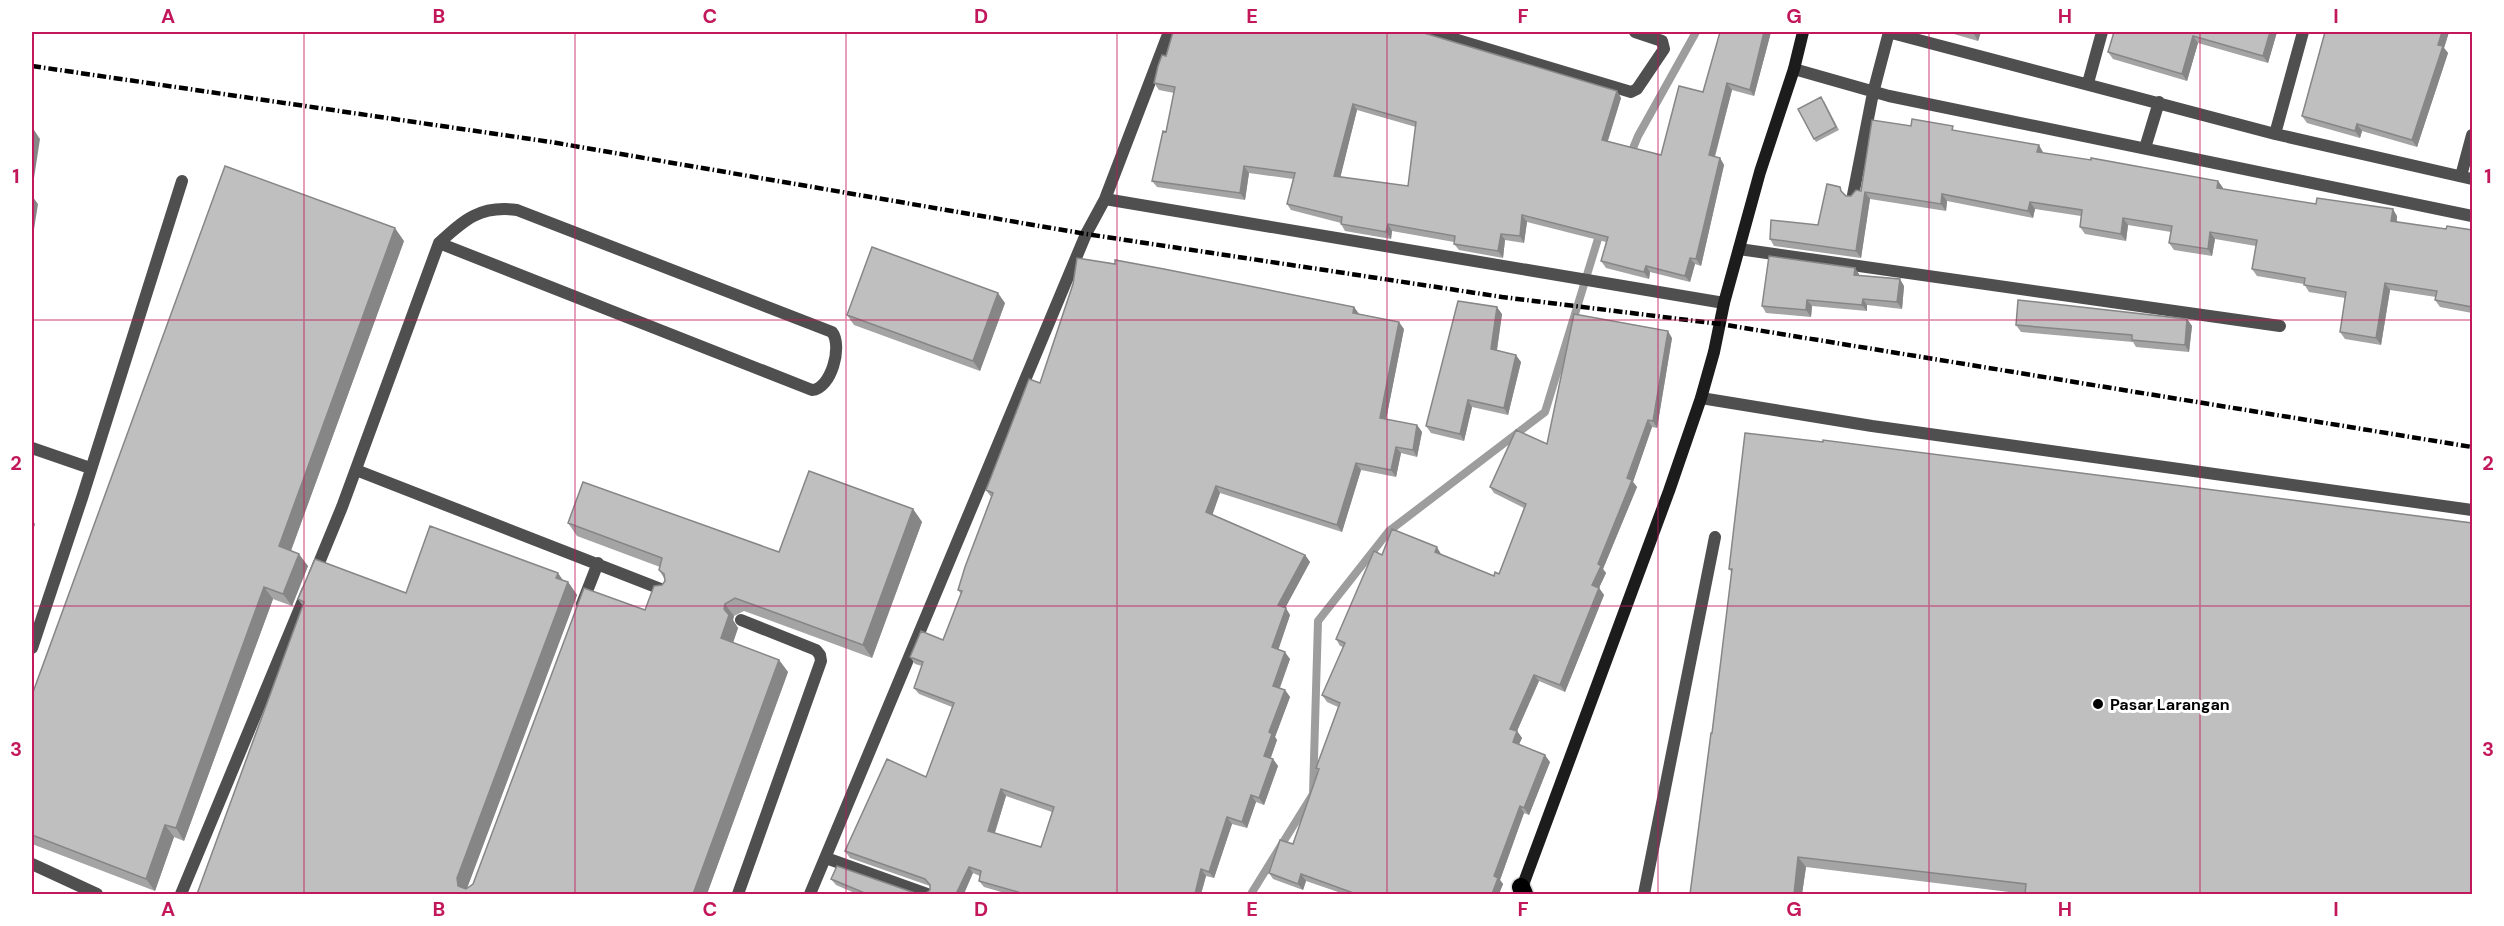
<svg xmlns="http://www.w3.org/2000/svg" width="2504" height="926" font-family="'DM Sans',sans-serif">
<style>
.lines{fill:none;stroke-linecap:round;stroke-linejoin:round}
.stream{stroke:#9d9d9d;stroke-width:8}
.highway-casing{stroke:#dbdbdb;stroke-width:21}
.lane{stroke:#4f4f4f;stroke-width:12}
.street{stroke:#4f4f4f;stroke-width:12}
.secondary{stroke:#1c1c1c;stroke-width:12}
.highway{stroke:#000;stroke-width:18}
.rail{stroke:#000;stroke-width:4.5;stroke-dasharray:9 3 1.5 3;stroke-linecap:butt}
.wall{fill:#a4a4a4;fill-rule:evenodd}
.shaded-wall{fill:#868686}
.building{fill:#bfbfbf;stroke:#868686;stroke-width:1.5;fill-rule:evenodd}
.grid{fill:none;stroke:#c2185b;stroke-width:1.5;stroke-opacity:0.55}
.poi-dot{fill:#000;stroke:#fff;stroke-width:2}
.labels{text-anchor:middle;stroke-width:6;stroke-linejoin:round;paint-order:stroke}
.poi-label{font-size:16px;font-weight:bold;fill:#000;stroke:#fff;text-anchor:start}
.neatline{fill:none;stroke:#c2185b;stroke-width:2}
.grid-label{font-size:20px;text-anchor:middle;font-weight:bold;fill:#c2185b}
</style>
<rect width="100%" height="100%" fill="#fff"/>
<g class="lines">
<path class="stream" d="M1629,158L1638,136L1696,32
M1251,894L1313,794L1318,621L1389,531L1545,412L1601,229"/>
<defs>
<path id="highway" d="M1521,887L1524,894"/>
</defs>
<use href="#highway" class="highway-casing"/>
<path class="lane" d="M1701,398L1872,426L2472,510
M32,448L90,468
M356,470L666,591
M314,575L342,507L439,243C464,220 480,205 517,210L832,332C843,346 831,389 812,390L439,243
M582,604L598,563
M32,648L82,498L182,181
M32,864L97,894
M181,894L307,591
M738,894L821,661L820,655L816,650L741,620
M1644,894L1715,537"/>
<path class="street" d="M1431,32L1631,92L1637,89L1664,49L1662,41L1635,32
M1888,32L2275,134L2472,179
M1794,69L1889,96L2472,216
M2088,83L2102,32
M2275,134L2303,32
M2145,148L2159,102
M2461,176L2472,135
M1853,195L1873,93L1889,32
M1105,199L1724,303
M1739,249L2280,326
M826,858L927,894
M810,894L1086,234L1105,199L1169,32"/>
<path class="secondary" d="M1520,893L1669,491L1701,398L1714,352L1724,303L1760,172L1794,69L1803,32"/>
<use href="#highway" class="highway"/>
<path class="rail" d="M32,66L551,142L1086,234L1351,274L1502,297L1720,324L2472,447"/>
</g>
<path class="wall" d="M1173,32H1424V33L1617,91L1621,98L1608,141L1661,155L1703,92L1720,32H1771L1754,96L1732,90L1715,157L1720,158L1724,165L1701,266L1695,264L1690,282L1650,272L1649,279L1606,268L1601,261L1606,242L1527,222L1524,243L1505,240L1503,258L1459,250L1454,244V242L1392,231L1391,239L1345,231L1341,224V223L1291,210L1287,204L1293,179L1249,173L1245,200L1157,187L1152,181L1166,132L1174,93L1159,90L1154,83L1166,56ZM1357,110L1416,127L1408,186L1340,177Z
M1947,32H1981L1978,41Z
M2114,32H2277L2268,63L2198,43L2187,81L2113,59L2108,52Z
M2325,32H2449L2444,48L2448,53L2417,147L2362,131L2360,138L2307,123L2302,116Z
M1824,101L1839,130L1816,142L1814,139Z
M1911,126L1957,131L2043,152V153L2218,181L2223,188V189L2316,204L2397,216V222L2446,229L2472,230V313L2440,307L2435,300L2436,297L2390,290L2381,345L2345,339L2340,332L2345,298L2309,292L2304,284L2257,276L2252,269L2256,246L2215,239L2212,256L2174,250L2169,243L2171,232L2128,225L2126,241L2085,234L2080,227L2081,216L2035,209L2033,218L1947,201L1946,211L1870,199L1861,258L1774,246L1770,239L1818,225L1845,194L1846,196H1851L1861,191Z
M404,241L291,550L308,566L292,606L273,599L184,841L174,837L155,891L32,844V695Z
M1855,268L1859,275L1904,286L1902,309L1867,305V311L1812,306L1811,317L1766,313L1762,306Z
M1005,303L980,371L854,325L847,315Z
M1354,307L1359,314L1404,329L1386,419L1417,425L1422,432L1417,457L1401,453L1396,477L1361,470L1342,532L1220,493L1212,514L1305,555L1310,562L1285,608L1290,615L1278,649L1290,659L1280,688L1285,690L1290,697L1275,737L1277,740L1270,759H1273L1278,766L1264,805L1256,802L1247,828L1232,824L1214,878L1206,876L1201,894H1008L984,887L979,881L980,876L973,873L930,890V886L850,858L845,851L926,777L952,707L919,694L914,688L922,666L915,664L910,657L943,640L961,594L958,590L991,497L986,490L1040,383ZM1006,796L1052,812L1041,847L995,833Z
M1502,314L1497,350L1521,362L1508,415L1472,407L1464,441L1431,433L1426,426Z
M2187,319L2192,326L2189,352L2136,347L2133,342L2021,332L2016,325Z
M1672,338L1657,428L1652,427L1633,482L1637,487L1603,569L1606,573L1599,588L1604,595L1565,692L1539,681L1517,731L1522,738L1519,744L1550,762L1529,815L1524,813L1500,880L1503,884L1499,894H1344L1306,881L1303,890L1273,879L1269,873L1293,844L1318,770L1316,768L1338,707L1327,702L1322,695L1343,647L1340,646L1336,639L1382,555L1441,554L1494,576L1499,574L1524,508L1494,493L1490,487L1547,444Z
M913,509L922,522L872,658L744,611L734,616L733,620L738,628L733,643L779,660L788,672L707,894H197L303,606L298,599L406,593L563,580L568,582L577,595L467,888L473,884L645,610L665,581L664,578L659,570L660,567L577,536L568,523L779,552Z
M2472,523L2025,894L1806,867L1802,894H1690L1712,733L1732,573L1729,569Z
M831,879L918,894H857L836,885Z"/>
<path class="shaded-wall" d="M1764,32H1771L1754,96L1750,90Z
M1974,32H1981L1978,41L1974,34Z
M2270,32H2277L2268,63L2263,56Z
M2442,32H2449L2444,48L2448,53L2417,147L2412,140Z
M2193,36L2198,43L2187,81L2182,74Z
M1727,83L1732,90L1713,162L1709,155Z
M1617,91L1621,98L1606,146L1602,140Z
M1353,104L1357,110L1339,183L1334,176Z
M2357,124L2362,131L2360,138L2355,131Z
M32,127L40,139L32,191Z
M2039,145L2043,152L2042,159L2037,152Z
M1720,158L1724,165L1701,266L1696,259Z
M1244,166L1249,173L1245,200L1240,193Z
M2218,181L2223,188L2222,195L2217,188Z
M1865,192L1870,199L1861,258L1856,251Z
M1942,194L1947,201L1946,211L1941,204Z
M32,196L38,204L32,242Z
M2030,202L2035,209L2033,218L2028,211Z
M2393,209L2397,216L2396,228L2391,221Z
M1522,215L1527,222L1524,243L1520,236Z
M2123,218L2128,225L2126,241L2121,234Z
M1388,224L1392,231L1391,239L1386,232Z
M395,228L404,241L288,559L279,546Z
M2210,232L2215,239L2212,256L2208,249Z
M1501,234L1505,240L1503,258L1498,251Z
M1690,258L1695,264L1690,282L1685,276Z
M1646,266L1650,272L1649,279L1644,272Z
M1855,268L1859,274V281L1854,275Z
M1900,279L1904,286L1902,309L1897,302Z
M2385,283L2390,290L2381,345L2376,338Z
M998,293L1005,303L980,371L973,361Z
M1863,299L1867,305V311L1862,305Z
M1807,300L1812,306L1811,317L1806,310Z
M1354,307L1359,314L1353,313Z
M1497,307L1502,314L1496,356L1491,349Z
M2187,319L2192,326L2189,352L2185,345Z
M1399,322L1404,329L1385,425L1380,418Z
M1668,331L1672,338L1657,428L1653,421Z
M1516,355L1521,362L1508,415L1504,408Z
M1468,400L1472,407L1464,441L1460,434Z
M1648,420L1652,427L1633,482L1637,487L1603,569L1606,573L1597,592L1592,585L1598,564Z
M1417,425L1422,432L1417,457L1413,450Z
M1396,447L1401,453L1396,477L1391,470Z
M1356,463L1361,470L1342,532L1337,525Z
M1216,486L1220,493L1211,519L1206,512Z
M913,509L922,522L872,658L863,645Z
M32,519L35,524L32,534Z
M1437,547L1441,554L1439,558L1435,552Z
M299,554L308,566L292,606L283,594Z
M1305,555L1310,562L1283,612L1278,605Z
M558,573L567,586L556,578Z
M568,582L577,595L466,891L458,886L457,878Z
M264,587L273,599L184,841L176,828Z
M1599,588L1604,595L1565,692L1560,685Z
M725,604L734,616L733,620L738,628L730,651L721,638Z
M1286,608L1290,615L1277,654L1272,647Z
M1285,652L1290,659L1278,692L1273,686Z
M779,660L788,672L707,894H693Z
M1534,675L1539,681L1517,731L1522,738L1517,749L1513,742L1510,729Z
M1285,690L1290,697L1275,737L1277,740L1269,763L1264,756L1269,732Z
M1545,755L1550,762L1529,815L1524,808Z
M1273,759L1278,766L1264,805L1259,798Z
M1001,789L1006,796L993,838L988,831Z
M1251,795L1256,802L1247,828L1242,822Z
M1520,806L1524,813L1500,880L1503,884L1499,894H1492L1494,876Z
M1227,817L1232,824L1214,878L1209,872Z
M165,825L174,837L155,891L146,879Z
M1798,857L1806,867L1802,894H1794Z
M969,867L973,873L964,894H956Z
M1201,869L1206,876L1201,894H1195Z
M1301,874L1306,881L1303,890L1298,884Z"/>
<path class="building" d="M1173,32H1422L1424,33L1617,91L1602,140L1661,155L1679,86L1703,92L1720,32H1764L1750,90L1727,83L1709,155L1720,158L1696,259L1690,258L1685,276L1646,266L1644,272L1601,261L1608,237L1522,215L1520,236L1501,234L1498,251L1454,244L1455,236L1388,224L1386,232L1341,224L1342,217L1287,204L1295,173L1244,166L1240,193L1152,181L1163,131L1166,132L1175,87L1154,83L1158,66L1162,55L1166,56ZM1353,104L1416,122L1408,186L1334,176Z
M2114,32H2270L2263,56L2193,36L2182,74L2108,52Z
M2325,32H2442L2438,45L2443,46L2412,140L2357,124L2355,131L2302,116Z
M1821,97L1836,127L1814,139L1798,109Z
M1912,119L1953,126L1952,130L2039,145L2037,152L2091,160V158L2218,181L2217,188L2316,204L2317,198L2393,209L2391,221L2446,229L2447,226L2472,230V307L2435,300L2437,291L2385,283L2376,338L2340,332L2346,292L2304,285L2305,278L2252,269L2257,240L2210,232L2208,249L2169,243L2172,226L2123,218L2121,234L2080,227L2082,210L2030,202L2028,211L1942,194L1941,204L1865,192L1856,251L1770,239L1771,220L1818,225L1827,184L1840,187L1841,191L1846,196H1851L1856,190L1861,191L1872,120L1911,126Z
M225,166L395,228L279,546L299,554L283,594L264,587L176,828L165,825L146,879L32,835V695Z
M872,247L998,293L973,361L847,315Z
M1769,256L1855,268L1854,275L1900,279L1897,302L1863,299L1862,305L1807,300L1806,310L1762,306Z
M1077,258L1115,264V260L1164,269L1354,307L1353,313L1399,322L1380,418L1417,425L1413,450L1396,447L1391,470L1356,463L1337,525L1216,486L1206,512L1305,555L1278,605L1286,608L1272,647L1285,652L1273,686L1285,690L1269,732L1272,734L1264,756L1273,759L1259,798L1251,795L1242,822L1227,817L1209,872L1201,869L1195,894H1017L1018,892L979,881L981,871L969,867L956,894H925L930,890V885L925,879L845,851L887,759L926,777L954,703L914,688L923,662L910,657L921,631L943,640L962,591L958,590L965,567L993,493L986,490L1029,379L1040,383L1073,284ZM1001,789L1054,807L1041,847L988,831Z
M2018,300L2187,319L2185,345L2132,340V335L2016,325Z
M1458,301L1497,307L1491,349L1516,355L1504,408L1468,400L1460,434L1426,426Z
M1574,314L1668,331L1653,421L1648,420L1627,478L1632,480L1598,564L1601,566L1592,585L1599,588L1578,640L1560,685L1534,675L1510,729L1517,731L1513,742L1545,755L1524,808L1520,806L1494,876L1498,878L1492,894H1356L1301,874L1298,884L1269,873L1280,840L1293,844L1319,769L1316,768L1340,703L1322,695L1345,643L1336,639L1374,551L1382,555L1392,529L1437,547L1435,552L1494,576L1495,572L1499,574L1526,504L1490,487L1516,430L1547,444Z
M1745,433L1823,442V440L2472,523V894H2025L2026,884L1798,857L1794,894H1690L1711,733H1712L1732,569H1729Z
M809,471L913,509L863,645L735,598L725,604L724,609L729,615L721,638L779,660L693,894H197L304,602L298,599L315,559L406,593L430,526L558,573L556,578L568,582L457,878L458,886L466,889L473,884L584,588L645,610L654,586L662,585L665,581L664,574L659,570L662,558L568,523L583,482L779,552Z
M837,866L918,894H867L831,879Z"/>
<path class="grid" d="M304,32V894M575,32V894M846,32V894M1117,32V894M1387,32V894M1658,32V894M1929,32V894M2200,32V894M32,320H2472M32,606H2472"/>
<circle class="poi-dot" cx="2098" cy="704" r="6"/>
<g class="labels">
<g class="poi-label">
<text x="2110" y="710">Pasar Larangan</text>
</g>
</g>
<rect width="2504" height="926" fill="none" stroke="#ffffff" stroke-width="66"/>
<rect x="33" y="33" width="2438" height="860" class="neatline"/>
<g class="grid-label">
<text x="168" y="23">A</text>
<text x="439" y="23">B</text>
<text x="710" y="23">C</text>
<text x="981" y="23">D</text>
<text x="1252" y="23">E</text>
<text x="1523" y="23">F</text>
<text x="1794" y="23">G</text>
<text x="2065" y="23">H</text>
<text x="2336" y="23">I</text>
<text x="16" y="183">1</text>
<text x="2488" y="183">1</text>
<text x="16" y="470">2</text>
<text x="2488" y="470">2</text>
<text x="16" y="756">3</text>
<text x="2488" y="756">3</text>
<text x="168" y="916">A</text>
<text x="439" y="916">B</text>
<text x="710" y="916">C</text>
<text x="981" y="916">D</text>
<text x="1252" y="916">E</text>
<text x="1523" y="916">F</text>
<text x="1794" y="916">G</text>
<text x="2065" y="916">H</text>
<text x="2336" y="916">I</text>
</g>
</svg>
